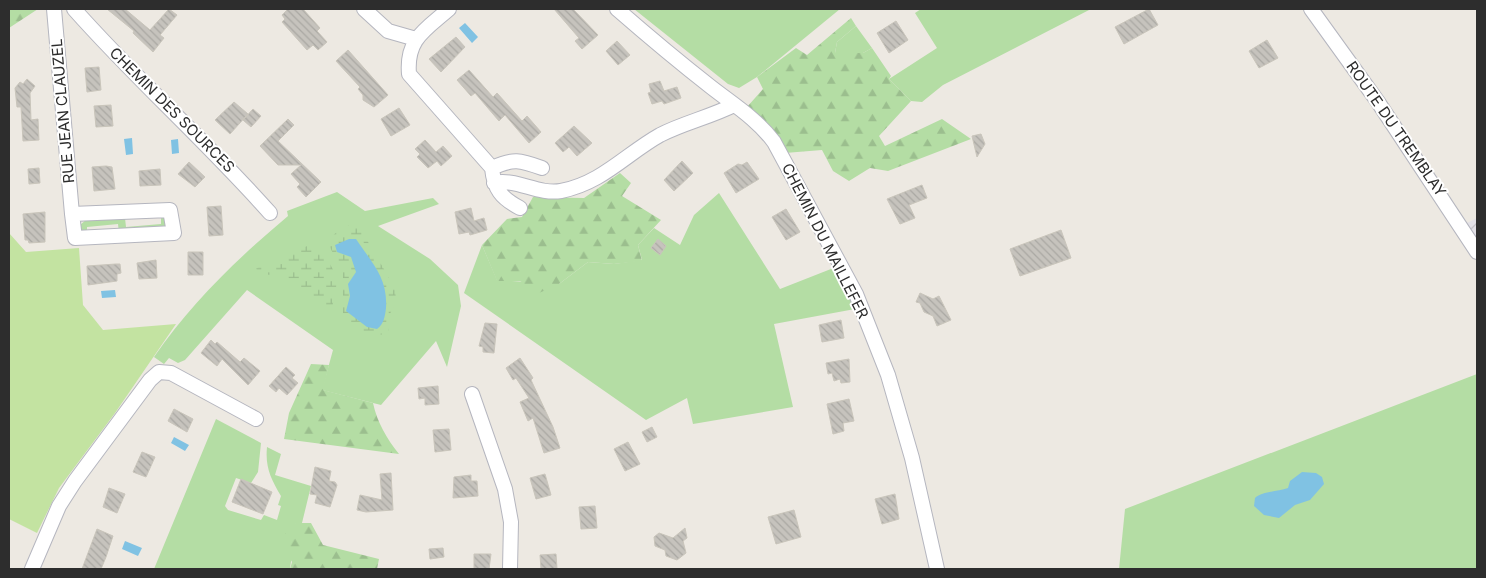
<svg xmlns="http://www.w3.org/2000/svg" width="1486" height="578" font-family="Inter,sans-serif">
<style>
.industrial{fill:url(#industrial-furrows)}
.grass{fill:#b4dda4}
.forest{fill:url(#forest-firs)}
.wetland{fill:url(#wetland-marsh)}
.pitch{fill:#c3e3a1}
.water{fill:#80c2e3}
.building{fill:url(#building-back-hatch);stroke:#c9c5bb}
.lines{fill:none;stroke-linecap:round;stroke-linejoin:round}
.minor-casing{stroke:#b5b6bf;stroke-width:16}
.minor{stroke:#fff;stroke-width:14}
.labels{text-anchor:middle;stroke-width:4;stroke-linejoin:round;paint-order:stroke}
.street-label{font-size:15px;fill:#2d2d2d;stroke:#fff}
</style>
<defs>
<pattern id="industrial-furrows" width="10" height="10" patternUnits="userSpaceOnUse" patternTransform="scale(1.25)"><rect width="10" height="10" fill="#e3e1e7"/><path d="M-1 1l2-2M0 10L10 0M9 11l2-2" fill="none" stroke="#c3c1c6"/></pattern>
<pattern id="forest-firs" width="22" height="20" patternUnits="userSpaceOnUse" patternTransform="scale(1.25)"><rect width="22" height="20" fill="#b4dda4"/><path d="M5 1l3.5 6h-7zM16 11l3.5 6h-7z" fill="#9bbe8e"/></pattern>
<pattern id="wetland-marsh" width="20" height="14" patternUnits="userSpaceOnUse" patternTransform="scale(1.25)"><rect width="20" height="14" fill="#b4dda4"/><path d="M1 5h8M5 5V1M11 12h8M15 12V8" fill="none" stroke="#9bbe8e"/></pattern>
<pattern id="building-back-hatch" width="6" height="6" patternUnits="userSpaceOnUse" patternTransform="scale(1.25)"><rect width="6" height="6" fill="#c6c3bd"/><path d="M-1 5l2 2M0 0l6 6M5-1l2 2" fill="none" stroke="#aaa8a3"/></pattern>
</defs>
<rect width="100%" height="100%" fill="#ede9e2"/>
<path class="industrial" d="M1477,218V242L1465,224Z"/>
<path class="grass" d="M634,9H840L757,77L739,88L728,84Z
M921,9H1091L943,85L922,102L911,101L889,79L937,48L915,13Z
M856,26L872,48L863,53H835L837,42Z
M337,192L365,211L433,198L439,204L378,226L430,259L458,285L461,306L447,367L436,341L381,405L322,390L333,350L247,290L185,360L178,363L169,358L164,364L154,357C191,303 238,258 288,216L287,211Z
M719,193L780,289L836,267L855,309L774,324L793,407L693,424L687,398L646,420L464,293L482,245L497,280L559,284L588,262L614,264L642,260L638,245L654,228L680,245L694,215Z
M161,215L164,216L168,226L119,233L118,224L87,227V236L80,231V225L86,220L125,218L126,227L161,224Z
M1477,374V569H1119L1125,509Z
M216,419L261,443L258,472L251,483L236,478L225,506L228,510L261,520L264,515L277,520L281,506L278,505L281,496C271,479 265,467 267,447L281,454L275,475L311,486L302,523H296L290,569H154Z"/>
<path class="forest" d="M9,9H38L9,28Z
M851,18L856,26L837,42L835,53H863L872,48L891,76L889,79L911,101L879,136L885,146L942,119L971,139L888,171L870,168L849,181L833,171L822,150L785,153L747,107L763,89L757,77L796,48L807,55Z
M620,173L631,183L622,196L661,220L638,245L642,261L614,264L588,262L559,284L539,293L520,281H497L482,245L507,219L522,217L533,197L584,198Z
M311,364L329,365L323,390L373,403C377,422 387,439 399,454L284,439L289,413Z
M296,523H311L323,545L379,559L377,569H290L292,562L279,540Z"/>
<path class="wetland" d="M354,224L361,230L395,288L396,301L389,316V332L386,334C360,337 362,335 343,316V274L327,241L341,228Z
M307,246L323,251L338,279L331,313L279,276L263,274L256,269L261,265L282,264L293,252Z"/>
<path class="pitch" d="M9,233L26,252L79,248L83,305L103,330L176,324L115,413L59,488L37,533L9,519Z"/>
<path class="water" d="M465,23L478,37L472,43L459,28Z
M132,138L133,154L126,155L124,139Z
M178,139L179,153L172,154L171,140Z
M349,239H356C372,263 388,278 386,308C385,316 384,324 377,329L367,327L346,311L350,296L348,284L356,272L351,257L337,252L335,245Z
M115,290L116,297L102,298L101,291Z
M174,437L189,445L185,451L171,443Z
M1302,472L1316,473L1322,477L1324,484L1310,500L1295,505L1279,518L1264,515L1254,506L1255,498C1263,491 1277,492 1288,488L1290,481Z
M125,541L142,548L138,556L122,549Z"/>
<path class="building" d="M107,9H125L150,30L169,9L177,15L160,35L164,38L153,52L133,33L134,31Z
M288,9H303L320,28L317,31L327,42L318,50L313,45L307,50L282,22L285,19L282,15Z
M554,9H573L598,35L582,49L575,41L579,38Z
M1149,9L1158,25L1124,44L1115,27Z
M896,21L908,40L889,53L877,33Z
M456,37L465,47L441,72L429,59Z
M1267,40L1278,58L1259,68L1249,51Z
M617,41L630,55L618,65L606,51Z
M348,50L388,95L374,107L363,100V95L358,89L360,87L336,61Z
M99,67L101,90L87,92L85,68Z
M469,70L493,97L497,93L522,121L527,116L541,132L529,143L505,115L499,121L475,93L471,96L457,80Z
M27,79L35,86L30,93L31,120L38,119L39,140L23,141L21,107H17L15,88L20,82L23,84Z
M660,81L664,91L677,87L681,98L664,104L662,101L652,104L648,93L651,92L649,84Z
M234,102L248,114L230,134L215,120Z
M111,105L113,126L96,127L94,106Z
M399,108L410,125L391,136L381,119Z
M253,109L261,116L251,127L243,120Z
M288,119L294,125L278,141L321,182L306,197L297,187L300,184L291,174L301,165H278L260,146Z
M574,126L592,143L577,156L569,147L563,152L555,143Z
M981,134L985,144L977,157L972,136Z
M425,140L436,152L443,146L452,156L441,166L437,161L428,168L417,157L420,154L415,149Z
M682,161L693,173L674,191L664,180Z
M189,162L205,177L195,187L178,174Z
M747,162L759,179L736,193L724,173L738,164L742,165Z
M106,166L112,167L115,189L94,191L92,167Z
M39,168L40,183L29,184L28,169Z
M160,169L161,185L140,186L139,171Z
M922,185L927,198L909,205L915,218L900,224L887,199Z
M221,206L223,235L209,236L207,207Z
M471,208L474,221L484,218L487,230L470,235L469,232L459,234L455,212Z
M786,209L800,232L786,240L772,217Z
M45,212V242L29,243L28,240H25L23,214Z
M1061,230L1071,258L1020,276L1010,249Z
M658,239L666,246L660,255L651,248Z
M188,252H203V275H188Z
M156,260L157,278L139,279L137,263Z
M116,264H120L121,273L117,274V281L88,285L87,266Z
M920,293L933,299L939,296L951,320L937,326L933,316L924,312L920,303L916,302Z
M841,320L844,338L822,342L819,325Z
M485,323L497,324L494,353L483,352V347L479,346Z
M211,340L215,344L217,342L240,362L244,358L260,371L248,385L222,359L217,366L201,353Z
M520,358L533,378L531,380L553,427L560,448L544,453L533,418L528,421L520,402L529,398L516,378L513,380L506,368Z
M849,359L850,382L841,383L840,379L834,381L832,373L828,374L826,363Z
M286,367L295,375L292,378L298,383L287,395L279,388L276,392L269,386Z
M438,386L439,404L425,405V398L419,399L418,388Z
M849,399L854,421L843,423L844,431L833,434L827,404Z
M174,409L193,419L187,432L168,421Z
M652,427L657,437L647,442L642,432Z
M449,429L451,450L435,452L433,430Z
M628,442L640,464L625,471L614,449Z
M142,452L155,457L146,477L133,472Z
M315,467L331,471L329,481L335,482L337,485L330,507L315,503L317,495L310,494Z
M391,473L393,510L366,512L357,510L360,495L382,500L380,474Z
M545,474L551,495L536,499L530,478Z
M471,475V481H477L478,496L453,498L454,477Z
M241,479L272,492L263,514L232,502Z
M109,488L125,494L117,513L103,507Z
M895,494L899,519L882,524L875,499Z
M595,506L597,528L581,529L579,507Z
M794,510L801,537L776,544L768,517Z
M685,528L687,538L683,541L686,553L677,560L666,556L665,550L655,546L654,537L659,533L673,538Z
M97,529L113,536L106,557L101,569H82Z
M443,548L444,557L430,559L429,549Z
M474,554H491L489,569H474Z
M556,554L557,569H541L540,555Z"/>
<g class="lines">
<defs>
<path id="minor" d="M54,9L72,214L75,238L174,233L170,210L72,214
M74,9C136,79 207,142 270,213
M364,9L388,31L416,39
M449,9C425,30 406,39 409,74L492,168C494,189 501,198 520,208
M617,9C648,36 679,62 711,87C734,105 757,119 774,142L856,294L888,375L912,458L937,569
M1311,9L1378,102L1477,252
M492,168C513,158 520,160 542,168
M494,183C516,178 538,195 561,191C602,183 626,154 660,135C683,123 710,117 734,105
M472,394L505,489L511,522L510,569
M32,569L59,506L75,481L150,380L159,372L171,373L256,419"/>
</defs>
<use href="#minor" class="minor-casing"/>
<use href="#minor" class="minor"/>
</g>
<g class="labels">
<g class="street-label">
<text transform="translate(172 110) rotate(45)" y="5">CHEMIN DES SOURCES</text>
<text transform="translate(63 111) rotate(-95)" y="5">RUE JEAN CLAUZEL</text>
<text transform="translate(1396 129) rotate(55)" y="5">ROUTE DU TREMBLAY</text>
<text transform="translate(825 241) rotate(63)" y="5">CHEMIN DU MAILLEFER</text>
</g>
</g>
<rect width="1486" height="578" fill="none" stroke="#2d2d2d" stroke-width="20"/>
</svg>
